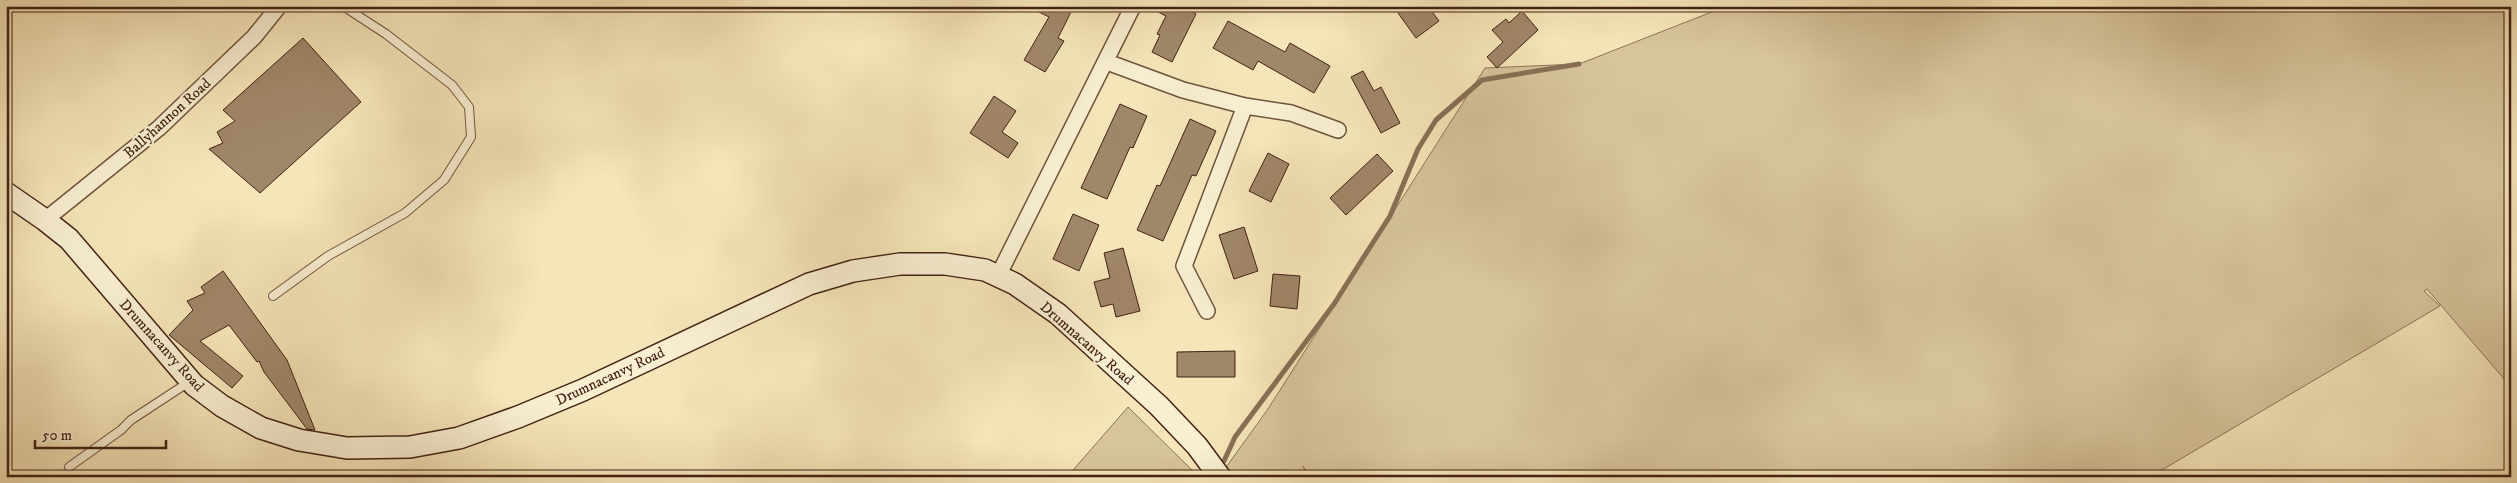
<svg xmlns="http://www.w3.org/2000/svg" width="2517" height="483" font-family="'IM FELL DW Pica',serif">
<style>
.green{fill:#d7c49c;stroke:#8d7358}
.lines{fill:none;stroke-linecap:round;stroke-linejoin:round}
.stream{stroke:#896f55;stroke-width:5}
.building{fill:#a08769;stroke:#432214}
.lane-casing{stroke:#70533d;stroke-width:10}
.street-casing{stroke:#70533d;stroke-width:18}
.secondary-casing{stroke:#432214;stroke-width:24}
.lane{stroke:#f8eed1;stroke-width:8}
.street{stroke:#f8eed1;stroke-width:15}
.secondary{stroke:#f8eed1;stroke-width:21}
.labels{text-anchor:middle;stroke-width:4.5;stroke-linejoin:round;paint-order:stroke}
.street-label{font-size:15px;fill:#432214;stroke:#f8eed1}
</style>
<rect width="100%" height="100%" fill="#f5e5b8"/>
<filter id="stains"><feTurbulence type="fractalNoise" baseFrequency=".004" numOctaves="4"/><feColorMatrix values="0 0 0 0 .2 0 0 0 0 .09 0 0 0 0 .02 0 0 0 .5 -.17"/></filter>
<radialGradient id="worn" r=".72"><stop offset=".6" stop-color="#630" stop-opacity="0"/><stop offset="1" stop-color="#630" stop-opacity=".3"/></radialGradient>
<path class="green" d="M1727,6H2511V387L2427,289L2424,291L2440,306L2150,477H1309L1303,466L1308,477H1219L1268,409L1485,68L1579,64Z
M1128,407L1199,477H1067Z"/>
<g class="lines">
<path class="stream" d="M1224,461L1235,437L1334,304L1365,255L1390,216L1418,149L1436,120L1482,80L1579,64"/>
</g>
<path class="building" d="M1027,6H1074L1058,38L1064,41L1045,72L1024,60L1049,17Z
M1146,6H1180L1196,14L1172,62L1152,52L1160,35L1157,34L1166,16Z
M1393,6H1428L1439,21L1416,38Z
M1522,11L1538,30L1497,68L1487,57L1503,42L1492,30L1506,19L1509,23Z
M1228,21L1285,52L1290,43L1330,66L1314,93L1258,61L1253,70L1213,48Z
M303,38L361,102L260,193L209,149L223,143L217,132L235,121L223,110Z
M1363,71L1374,91L1381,87L1400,123L1381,133L1351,77Z
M994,96L1016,111L1002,132L1018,143L1008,158L970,133Z
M1120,104L1147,116L1133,148L1130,147L1107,199L1081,188Z
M1190,119L1216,131L1196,176L1192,175L1163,241L1137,230L1157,185L1160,186Z
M1268,153L1289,164L1271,202L1249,191Z
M1377,154L1393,171L1346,215L1330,198Z
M1073,214L1099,225L1079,271L1053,259Z
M1244,227L1258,271L1234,279L1219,235Z
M1123,248L1140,311L1116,317L1113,304L1101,307L1094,282L1110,278L1104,253Z
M223,271L287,360L315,430L307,429L264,372L259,361L257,362L229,325L200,341L243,376L232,388L169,335L193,310L187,301L205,293L201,287Z
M1273,274L1300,276L1297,309L1270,306Z
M1235,351V377H1177V352Z"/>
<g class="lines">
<defs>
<path id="lane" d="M273,296L328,256L405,213L444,180L471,137L469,107L452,85L386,34L343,6
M69,467L121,430L131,420L189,382"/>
<path id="street" d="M1107,62L1183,90L1245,106L1291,113L1338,130
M45,220L159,128L254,37L279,6
M998,276L1133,6
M1207,311L1184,266L1245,106"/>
<path id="secondary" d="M6,193L45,220L69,239L194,385L222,406L261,428L299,440L347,448L410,447L459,438L518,417L583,390L809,284L853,271L900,264H945L985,270L1015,284L1058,314L1159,406L1197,446L1220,477"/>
</defs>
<use href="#lane" class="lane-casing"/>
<use href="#street" class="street-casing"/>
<use href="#secondary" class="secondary-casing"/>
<use href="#lane" class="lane"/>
<use href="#street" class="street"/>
<use href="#secondary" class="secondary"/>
</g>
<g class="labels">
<g class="street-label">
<text transform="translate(167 118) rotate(-42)" y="5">Ballyhannon Road</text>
<text transform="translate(1087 343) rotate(41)" y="5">Drumnacanvy Road</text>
<text transform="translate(162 345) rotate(48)" y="5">Drumnacanvy Road</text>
<text transform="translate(610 376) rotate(-25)" y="5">Drumnacanvy Road</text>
</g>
</g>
<rect width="2517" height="483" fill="none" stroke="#f5e5b8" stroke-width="25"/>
<rect x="8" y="8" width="2502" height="468" fill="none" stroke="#432214" stroke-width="2.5"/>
<rect x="12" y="12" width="2492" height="458" fill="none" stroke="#432214"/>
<path d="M35 440v8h131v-8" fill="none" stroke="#432214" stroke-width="2.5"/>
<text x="42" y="440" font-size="15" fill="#432214" stroke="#f8eed1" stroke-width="4" paint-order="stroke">50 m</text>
<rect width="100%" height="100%" filter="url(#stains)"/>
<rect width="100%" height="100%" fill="url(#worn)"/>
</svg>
